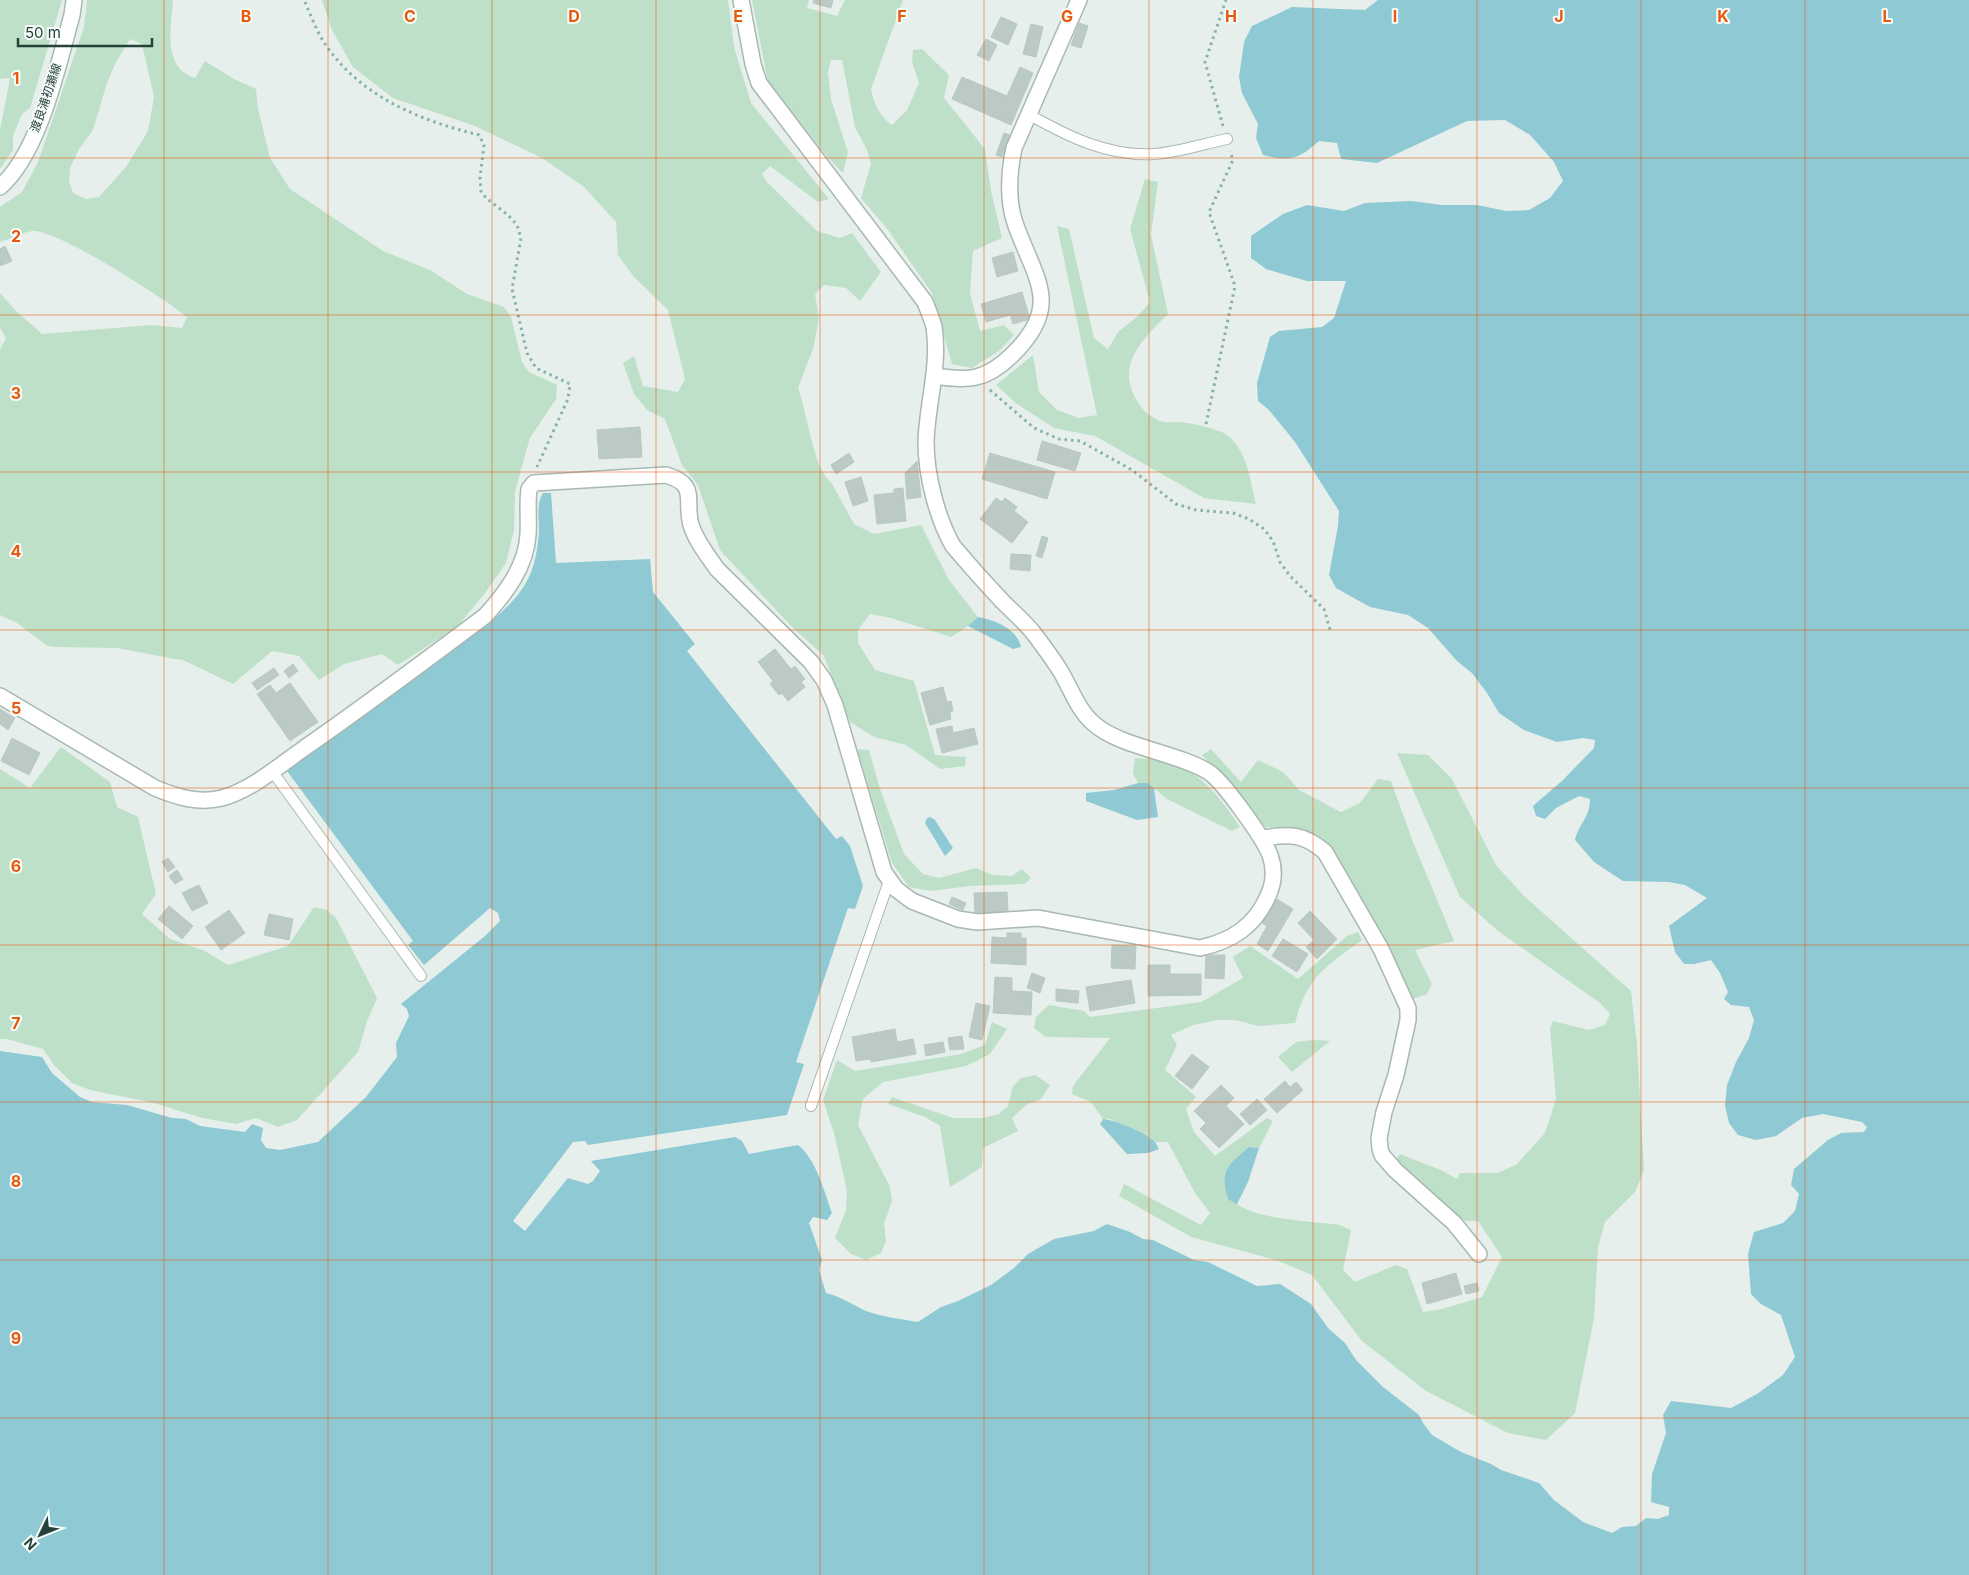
<svg xmlns="http://www.w3.org/2000/svg" width="1969" height="1575" font-family="Inter,'Noto Sans JP',sans-serif">
<style>
.green{fill:#bfe0c8;fill-rule:evenodd}
.water{fill:#8ec9d4}
.building{fill:#bbcac4;stroke:#b8c9c2}
.lines{fill:none;stroke-linecap:round;stroke-linejoin:round}
.service-casing{stroke:#a8b8b2;stroke-width:12}
.minor-casing{stroke:#a8b8b2;stroke-width:18}
.secondary-casing{stroke:#a4bbb3;stroke-width:18}
.path{stroke:#86b3a5;stroke-width:3;stroke-dasharray:2.5 4;stroke-linecap:butt}
.service{stroke:#fff;stroke-width:10}
.minor{stroke:#fff;stroke-width:15}
.secondary{stroke:#fff;stroke-width:15}
.grid{fill:none;stroke:#e8590c;stroke-width:1;stroke-opacity:0.55}
.labels{text-anchor:middle;stroke-width:4;stroke-linejoin:round;paint-order:stroke}
.street-label{font-size:12px;fill:#24423a;stroke:#f7fbf9}
.grid-label{font-size:16px;text-anchor:middle;font-weight:bold;fill:#e8590c;stroke:#f7fbf9;stroke-width:4;stroke-linejoin:round;paint-order:stroke}
</style>
<rect width="100%" height="100%" fill="#e6efeb"/>
<path class="green" d="M0,0H62L30,108L22,114L13,136V150L0,169V130L10,78L0,79Z
M87,0H173C171,27 162,68 195,78L205,61L234,79L256,89L258,109L270,158L290,189L383,251L430,270L467,294L504,307L511,317L522,362L529,372L557,385L556,399L530,438L522,466L515,492L514,530L506,563L485,593L457,627L398,665L382,654L344,664L319,680L299,656L272,651L233,684L183,660L175,659L117,648L53,647L46,645L17,623L0,615V350L6,338L0,328V293L15,310L42,334L151,325L182,328L187,317C165,299 57,229 33,231C22,232 10,239 0,242V207L22,192L38,162L84,27ZM130,39L142,44L154,97L148,131L126,167L99,197L86,199L73,193L69,181L70,168L79,149L93,130L107,83L116,62Z
M322,0H728L734,47L751,103L829,199L818,202L770,166L762,174L766,181L817,231L840,238L852,233L881,272L860,301L846,288L824,285L815,294L819,318L813,349L798,388C807,410 813,469 831,482L854,524L874,534L921,525L949,580L978,617L968,626L951,637L891,618L870,614L858,630V643L875,670L914,681L935,755L966,757L965,766L940,769L906,745L874,737L850,722L824,656L790,625L720,550L698,485L682,465L665,419L647,410L634,394L623,363L634,356L643,386L678,392L685,379L668,310L634,277L618,255L616,222L584,187L542,158L475,126L393,98L353,67L332,30Z
M752,0H809L807,8L837,16L845,0H903L871,89C874,104 879,116 892,125L907,110L919,83L912,62L913,50L922,49L949,75L944,98L985,149L991,191L1002,238L973,251L970,293L980,331L1004,325L1014,335L999,351L972,368L952,364L932,293L888,230L861,198L871,164L867,150L855,127L842,60H831L828,72L831,99L848,152L843,173L829,159L768,82Z
M1145,179L1158,182L1151,235L1168,314C1143,339 1115,364 1137,401C1143,411 1152,419 1164,422C1171,423 1179,421 1187,423C1195,424 1221,430 1227,435C1248,452 1250,480 1256,504L1204,498L1095,436L1054,428L1017,404L996,385L1033,355L1039,392L1057,410L1079,418L1097,415L1057,226L1069,229L1094,338L1108,349L1118,332L1138,316L1150,302L1130,229Z
M61,747L110,782L117,807L138,817L156,894L142,914L170,939L203,950L228,965L288,946L314,907L327,910L336,918L377,998L367,1021L358,1052L297,1120L278,1127L256,1118L236,1124L202,1118L154,1103L90,1090L72,1083L54,1065L43,1049L7,1039H0V769L30,788Z
M857,749L869,750L880,789L904,854L923,874L939,878L976,868L993,875L1012,876L1022,869L1031,878L1025,884L970,886L930,891L909,887L892,863Z
M1211,749L1241,782L1258,760L1283,772L1299,790L1341,812L1360,803L1378,779L1391,781L1413,842L1454,941L1415,950L1432,984L1427,994L1413,999L1337,856C1314,826 1298,828 1263,827L1202,755Z
M1397,753L1428,755L1452,779L1496,865L1523,895L1631,991L1637,1045L1644,1170L1635,1192L1605,1222L1598,1247L1594,1318L1575,1413L1546,1440L1508,1433L1426,1391L1362,1341L1312,1275L1276,1260L1191,1237L1119,1196L1124,1184L1201,1225L1210,1213L1195,1193L1168,1142H1156L1110,1119H1103L1091,1102L1072,1094L1073,1086L1110,1038L1046,1037L1034,1028L1036,1017L1049,1005L1084,1011L1090,1017L1201,1002L1243,978L1233,957L1250,946L1298,979L1347,936L1358,932L1362,940C1325,967 1307,977 1295,1023L1259,1026L1235,1020H1218L1193,1025L1171,1035L1177,1045L1165,1070L1196,1097L1186,1109L1194,1132L1215,1156L1267,1118L1273,1121L1259,1148L1249,1147L1237,1204C1259,1220 1312,1221 1340,1225L1351,1230L1343,1270L1355,1282L1396,1265L1407,1269L1423,1312L1442,1309L1482,1297L1502,1257L1478,1221H1465L1396,1160L1400,1154L1443,1171L1457,1179L1460,1173H1497L1516,1165L1545,1133L1556,1099L1550,1029L1553,1021L1589,1030L1605,1025L1610,1014L1600,1003L1498,931L1460,897Z
M1135,758C1144,759 1154,758 1162,760C1199,769 1220,797 1240,827L1232,831L1167,799L1148,783H1138L1133,773Z
M992,1022L1007,1029L990,1054L966,1066L883,1082L863,1099L858,1125L890,1187L892,1201L884,1224L886,1241L881,1253L866,1260L851,1254L835,1238L846,1210L847,1191L834,1133L823,1100L837,1060L855,1071L961,1054L985,1045Z
M1313,1040L1330,1041L1292,1072L1278,1057L1296,1042Z
M1035,1075L1050,1085L1041,1099L1026,1105L1012,1118L1018,1131L983,1148L982,1167L950,1187L940,1126L925,1117L888,1104L892,1097L953,1118H983L999,1114L1008,1106L1013,1086L1021,1078Z"/>
<path class="water" d="M1378,0H1969V1575H0V1051L42,1057L52,1073L80,1097L92,1102L127,1105L172,1118L186,1119L200,1126L245,1132L252,1124L263,1128L261,1140L266,1148L280,1150L318,1142L366,1097L397,1057L396,1043L409,1016L407,1009L401,1004L485,936L500,921L498,913L490,908L424,965L408,945L413,941L287,771L488,624C523,594 536,578 539,530C539,517 536,504 543,493H551L556,563L650,559L653,592L695,644L687,651L836,839L842,836L850,846L863,886L855,909L848,908L796,1062L804,1064L787,1115L588,1145L585,1141L573,1142L513,1221L525,1231L568,1178L588,1184L593,1181L600,1171L591,1161L735,1137L742,1141L749,1154L798,1145C816,1159 824,1191 832,1213L827,1220L813,1217L809,1223L822,1260L819,1270L826,1293C840,1296 853,1305 866,1311C882,1317 901,1319 918,1322L941,1307L958,1301L991,1285L1014,1268L1028,1254L1054,1239L1094,1231L1107,1224L1130,1232L1143,1239L1153,1240L1194,1260L1208,1262L1257,1286L1280,1284L1311,1304L1328,1328L1345,1343L1356,1360L1383,1387L1419,1415L1423,1423L1432,1435L1461,1452L1491,1464L1501,1470L1539,1483L1554,1500L1583,1522L1612,1533L1622,1527L1636,1526L1646,1518L1658,1519L1669,1515V1507L1651,1502L1652,1474L1666,1433L1663,1415L1671,1401L1731,1408L1757,1394L1783,1375L1795,1357L1781,1315L1761,1304L1751,1294L1748,1254L1754,1232L1783,1223L1795,1211L1799,1194L1791,1185L1794,1169L1828,1140L1841,1133L1864,1132L1867,1127L1862,1122L1823,1114L1802,1118L1776,1136L1756,1140L1738,1135L1729,1123L1725,1106L1727,1085L1736,1062L1749,1038L1754,1020L1749,1007L1731,1005L1724,999L1728,992L1720,973L1711,960L1694,964H1684L1675,952L1669,926L1707,898L1685,885L1669,882L1623,881L1594,862L1575,840C1579,823 1590,818 1590,799L1579,796L1556,808L1545,819L1536,816L1533,806L1563,780L1594,748L1595,740L1583,738L1557,742L1524,730L1499,713L1487,693L1472,673L1457,661L1428,628L1408,615L1370,607L1336,588L1329,575L1338,526L1339,511L1295,442L1269,410L1258,401L1257,383L1270,337L1279,331L1322,327L1334,318L1346,281H1307L1266,269L1251,258V236L1283,214L1307,205L1344,211L1365,203L1411,201L1442,205H1477L1506,211L1529,210L1550,198L1563,181L1554,162L1530,135L1505,120L1467,121L1377,163L1341,159L1337,143L1319,141C1299,159 1290,162 1263,155L1256,138L1258,124L1242,93L1239,77L1244,42L1252,26L1292,7L1365,10Z
M978,617C994,620 1017,628 1021,647L1013,649L968,626Z
M1138,783H1148L1154,788L1158,817L1137,820L1086,801V793L1114,790Z
M930,817L935,820L953,848L945,856L925,823L927,818Z
M1103,1119C1113,1119 1148,1134 1155,1142C1156,1142 1158,1148 1159,1149L1148,1153L1127,1154L1100,1124Z
M1249,1147L1259,1148L1248,1182L1237,1204L1228,1199C1219,1171 1229,1164 1249,1147Z"/>
<path class="building" d="M814,0H833L831,8L813,3Z
M1001,17L1017,24L1008,45L991,37Z
M1079,23L1088,26L1081,48L1071,45Z
M1031,24L1043,27L1036,57L1023,54Z
M986,39L997,45L989,61L977,55Z
M1020,67L1033,73L1011,125L952,99L962,77L1007,96Z
M1004,133L1010,135L1002,157L996,155Z
M5,246L12,261L0,266V249Z
M1013,252L1018,271L997,277L992,258Z
M1022,292L1030,319L1013,324L1010,315L986,322L981,304Z
M640,427L642,457L599,459L597,430Z
M1042,441L1081,453L1075,471L1037,460Z
M849,453L854,462L836,474L831,465Z
M990,453L1055,472L1047,499L982,479Z
M917,461L921,497L907,499L905,473Z
M861,477L868,501L853,506L845,482Z
M903,488L906,521L877,524L874,495L894,493V489Z
M996,498L1002,502L1005,498L1017,507L1014,511L1028,522L1012,543L980,519Z
M1042,536L1048,538L1042,558L1036,556Z
M1011,554L1031,555L1030,571L1010,569Z
M775,649L791,669L795,666L805,679L801,682L805,687L788,701L782,693L779,695L770,684L773,681L758,662Z
M293,664L298,671L289,678L284,671Z
M274,668L279,675L257,690L252,683Z
M290,683L318,722L290,741L257,694L270,685L276,693Z
M943,687L947,702L951,701L953,711L950,712L951,719L930,725L921,693Z
M0,709L15,718L8,730L0,724Z
M952,726L953,733L974,728L978,744L942,753L936,729Z
M12,738L40,753L29,775L1,761Z
M168,858L175,867L168,872L162,862Z
M177,870L183,879L175,884L169,876Z
M199,885L208,903L192,911L182,893Z
M1007,892L1008,912L975,913L974,893Z
M952,897L966,903L963,910L949,904Z
M1277,899L1293,909L1268,951L1257,944L1267,926L1262,923Z
M169,906L193,926L182,939L158,919Z
M229,910L245,933L221,950L205,927Z
M1310,911L1337,939L1317,959L1306,947L1314,940L1298,923Z
M269,914L293,919L289,940L264,935Z
M1007,933H1021V938H1026V965L991,963L992,937L1007,938Z
M1283,939L1308,954L1297,972L1272,956Z
M1112,945L1136,946L1135,969L1111,968Z
M1206,955H1225L1224,979L1205,978Z
M1148,965H1170V974H1201V995L1148,996Z
M1032,973L1045,978L1040,993L1027,988Z
M995,977L1012,978V991L1032,992L1031,1015L993,1013Z
M1131,980L1135,1003L1090,1011L1086,987Z
M1056,989L1079,991L1078,1003L1056,1001Z
M976,1003L990,1006L982,1040L969,1037Z
M895,1029L897,1042L913,1039L916,1054L871,1062L870,1059L856,1061L852,1037Z
M962,1036L964,1049L950,1050L948,1038Z
M943,1042L945,1052L926,1056L924,1045Z
M1192,1054L1209,1067L1192,1089L1175,1076Z
M1285,1081L1290,1087L1296,1082L1303,1090L1277,1113L1264,1099Z
M1221,1085L1234,1098L1226,1106L1244,1124L1219,1148L1200,1129L1206,1123L1194,1111Z
M1257,1099L1267,1110L1250,1125L1240,1114Z
M1456,1273L1462,1294L1427,1304L1422,1283Z
M1477,1283L1479,1291L1466,1294L1464,1286Z"/>
<g class="lines">
<defs>
<path id="service" d="M1028,114C1067,136 1108,157 1155,154C1179,152 1203,144 1227,139
M272,771L421,976
M811,1106L889,881"/>
<path id="minor" d="M934,376C968,381 985,381 1011,356C1064,305 1035,280 1015,223C1007,199 1009,172 1014,148L1079,0
M0,696L155,788C177,797 198,804 222,798C251,790 279,766 303,749C365,706 425,661 485,616C505,594 526,567 528,535C529,520 527,504 529,489L534,483L666,475C699,485 684,499 691,525C696,541 708,556 717,569L811,662L824,680L835,705L884,872L896,889L912,901L958,919L977,922L1038,918L1200,948C1232,941 1255,926 1268,896C1274,883 1275,869 1270,855C1264,839 1222,779 1207,771C1175,752 1119,747 1093,723C1078,710 1071,689 1061,672C1053,659 1044,647 1035,635C1026,623 1014,613 1003,602C986,584 969,565 953,546C937,518 926,475 926,442C927,404 940,366 934,327C932,319 928,310 925,302L759,83L753,64L741,0
M1261,838C1290,834 1303,833 1325,852L1381,949L1408,1008V1020L1396,1075L1384,1112L1379,1138L1380,1149L1382,1155L1395,1170L1454,1223L1479,1254"/>
<path id="secondary" d="M0,187C40,152 58,65 72,15L74,0"/>
</defs>
<use href="#service" class="service-casing"/>
<use href="#minor" class="minor-casing"/>
<use href="#secondary" class="secondary-casing"/>
<path class="path" d="M305,2C311,16 317,32 325,44C361,97 419,120 479,135L484,145L480,178L481,191L486,198L508,215L517,225L521,238L512,289L527,353L536,368L570,384L568,399L537,467
M1223,126L1205,62L1226,0
M990,390L1034,428L1059,439L1080,441L1132,470L1176,504L1196,510L1233,513L1249,519L1264,529L1273,541L1280,562L1290,576L1324,609L1331,633
M1206,424L1235,286L1209,212L1233,160L1230,151"/>
<use href="#service" class="service"/>
<use href="#minor" class="minor"/>
<use href="#secondary" class="secondary"/>
</g>
<path class="grid" d="M164,0V1575M328,0V1575M492,0V1575M656,0V1575M820,0V1575M984,0V1575M1149,0V1575M1313,0V1575M1477,0V1575M1641,0V1575M1805,0V1575M0,158H1969M0,315H1969M0,472H1969M0,630H1969M0,788H1969M0,945H1969M0,1102H1969M0,1260H1969M0,1418H1969"/>
<g class="labels">
<g class="street-label">
<text transform="translate(46 98) rotate(-71)" y="4">渡良浦初瀬線</text>
</g>
</g>
<g class="grid-label">
<text x="246" y="22">B</text>
<text x="410" y="22">C</text>
<text x="574" y="22">D</text>
<text x="738" y="22">E</text>
<text x="902" y="22">F</text>
<text x="1067" y="22">G</text>
<text x="1231" y="22">H</text>
<text x="1395" y="22">I</text>
<text x="1559" y="22">J</text>
<text x="1723" y="22">K</text>
<text x="1887" y="22">L</text>
<text x="16" y="84">1</text>
<text x="16" y="242">2</text>
<text x="16" y="399">3</text>
<text x="16" y="557">4</text>
<text x="16" y="714">5</text>
<text x="16" y="872">6</text>
<text x="16" y="1029">7</text>
<text x="16" y="1187">8</text>
<text x="16" y="1344">9</text>
</g>
<g transform="translate(40 1535) rotate(227)" stroke="#f7fbf9" stroke-width="4" paint-order="stroke">
<path d="M0-4L9 19L0 12L-9 19Z" fill="#24423a"/>
<text y="-8" font-size="14" font-weight="bold" text-anchor="middle" fill="#24423a">N</text>
</g>
<path d="M18 38v8h134v-8" fill="none" stroke="#24423a" stroke-width="2.5"/>
<text x="25" y="38" font-size="15" fill="#24423a" stroke="#f7fbf9" stroke-width="4" paint-order="stroke">50 m</text>
</svg>
